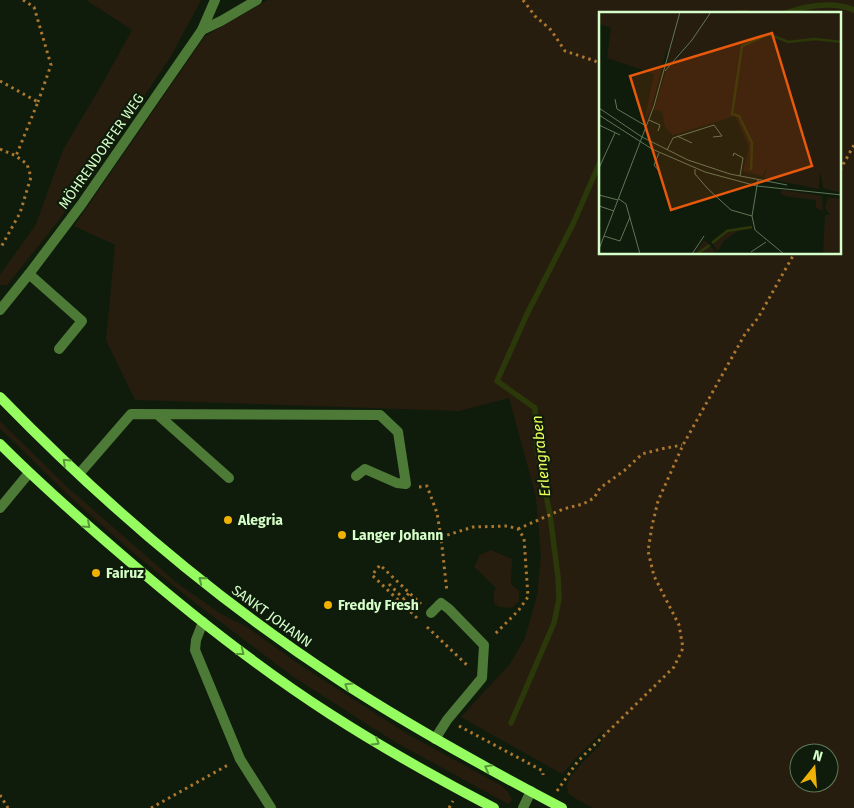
<svg xmlns="http://www.w3.org/2000/svg" width="854" height="808" font-family="'Fira Sans',sans-serif">
<style>
.green{fill:#261d0f;fill-rule:evenodd}
.lines{fill:none;stroke-linecap:round;stroke-linejoin:round}
.stream{stroke:#2b3809;stroke-width:5.5}
.path{stroke:#ac772e;stroke-width:3;stroke-dasharray:2.5 4;stroke-linecap:butt}
.service{stroke:#4d7b37;stroke-width:10}
.minor{stroke:#4d7b37;stroke-width:10}
.secondary{stroke:#95fd60;stroke-width:10}
.oneway{stroke:#59983a}
.poi-dot{fill:#efb103;stroke:#0f1c0b;stroke-width:2}
.labels{text-anchor:middle;stroke-width:4.5;stroke-linejoin:round;paint-order:stroke}
.street-label{font-size:14px;fill:#d5fec8;stroke:#0f1c0b}
.poi-label{font-size:14px;font-weight:bold;fill:#d5fec8;stroke:#0f1c0b;text-anchor:start}
.water-label{font-size:15px;font-style:italic;fill:#ecfd57;stroke:#0f1c0b}
.inset-river{fill:none;stroke:#2b3809;stroke-width:2.5}
.inset-road{fill:none;stroke:#5e7657;stroke-width:1}
.view{fill:#e8590c;fill-opacity:0.15;stroke:#e8590c;stroke-width:2.5}
.inset-edge{fill:none;stroke:#d5fec8;stroke-width:2.5}
</style>
<rect width="100%" height="100%" fill="#0f1c0b"/>
<path class="green" d="M86,0H201L171,56L110,148L60,219L7,285H0V275L36,224L63,150L105,79L132,30Z
M268,0H854V808H593L578,800L568,793L567,785L570,777L582,763L601,744L603,731L577,757L562,774L461,717L509,665L525,638L537,596L541,556L536,497L509,398L459,411L135,400L106,340L115,245L74,226L205,36ZM600,14H840V254H600ZM799,753H829V783H799Z
M0,421L65,485L177,583L221,614L247,627L303,667L409,735L502,786L508,792L512,800L508,804L395,742L295,678L190,599L130,550L67,494L9,437L0,429Z
M491,550L512,559L511,584L519,591V601L512,608L499,607L494,603V591L496,588L474,567L480,555Z"/>
<g class="lines">
<path class="stream" d="M728,14L744,13L751,14
M782,14C805,6 832,0 854,10
M511,723L554,623L559,599L558,577L550,515L537,449L535,408L497,381L527,314L573,224L600,162"/>
<path class="path" d="M23,0L34,7L51,65L38,102
M523,0L535,16L551,30L565,51L595,61L600,65
M0,81L38,102L16,156
M0,149L16,156L27,164L31,177L20,213L0,249
M840,170L854,145
M419,487L427,486L437,513L441,537L447,592
M518,529L563,509L583,504L594,498L600,488L625,470L642,454L661,449L682,445
M441,537L473,527L508,526L518,529L524,538L528,597L518,611L493,636
M389,584L404,599L409,593
M417,618L372,575L380,565L421,604
M427,627L468,666
M459,726L543,771V775
M557,791L578,761L674,667L683,648L679,625L654,576L648,551L652,526L658,501L683,445L745,334L758,318L794,254
M0,795L8,808
M151,808L228,765
M449,808L453,801"/>
<path class="service" d="M202,30L221,21L257,0
M29,274L82,321L59,349
M157,414L229,478
M79,474L131,414L380,415L398,432L406,484L397,483L365,469L356,476
M0,508L29,473
M431,613L441,603L449,609L484,645L482,678L447,720L435,739"/>
<path class="minor" d="M0,310L29,274L81,205L202,30L215,0
M203,622L196,640L195,650L240,759L271,808
M523,808L531,791"/>
<path class="secondary" d="M0,397C101,501 218,601 339,680C411,727 486,768 562,808
M0,444C39,483 81,520 123,556C189,613 257,667 330,714C383,748 438,779 494,808"/>
</g>
<defs><path id="oneway-chevron" d="M-2-3.5L2.5 0L-2 3.5" fill="none" stroke-width="1.6" stroke-linecap="round" stroke-linejoin="round" transform="scale(1.25)"/></defs>
<g class="oneway">
<use href="#oneway-chevron" transform="translate(66 462) rotate(-137)"/>
<use href="#oneway-chevron" transform="translate(87 525) rotate(42)"/>
<use href="#oneway-chevron" transform="translate(202 580) rotate(-141)"/>
<use href="#oneway-chevron" transform="translate(241 652) rotate(38)"/>
<use href="#oneway-chevron" transform="translate(348 686) rotate(-148)"/>
<use href="#oneway-chevron" transform="translate(376 742) rotate(32)"/>
<use href="#oneway-chevron" transform="translate(488 768) rotate(-152)"/>
</g>
<g class="poi-dot">
<circle cx="228" cy="520" r="5"/>
<circle cx="342" cy="535" r="5"/>
<circle cx="96" cy="573" r="5"/>
<circle cx="328" cy="605" r="5"/>
</g>
<g class="labels">
<g class="street-label">
<text transform="translate(101 151) rotate(-55)" y="5">MÖHRENDORFER WEG</text>
<text transform="translate(272 616) rotate(36)" y="5">SANKT JOHANN</text>
</g>
<g class="poi-label">
<text x="238" y="525">Alegria</text>
<text x="352" y="540">Langer Johann</text>
<text x="106" y="578">Fairuz</text>
<text x="338" y="610">Freddy Fresh</text>
</g>
<g class="water-label">
<text transform="translate(541 456) rotate(-96)" y="5">Erlengraben</text>
</g>
</g>
<g transform="translate(599 12)">
<rect width="242" height="242" fill="#0f1c0b"/>
<path d="M0,0H108V3L110,0H242V181L224,176L221,160L220,177L165,166L168,155L163,164L144,159L150,135L136,104L74,123L66,115L63,99L55,98L67,59L88,36L69,54L68,37L52,97L45,111L55,62L8,46L12,16L0,12ZM183,178L223,184L224,199L217,196V188L185,184L181,181ZM229,185L242,187V242H224L226,203H231L226,196ZM153,214V217L139,219L125,229L119,239L112,230L129,217ZM105,228L108,230L118,242H95Z" fill="#261d0f"/>
<path class="inset-river" d="M152,158L153,131L140,104L133,102L143,34L170,22L189,30L216,27L243,30M113,231L128,219L153,215M98,242L111,233"/>
<path class="inset-road" d="M66,59L93,28L112,0M16,87L18,97L47,114M0,96L43,125L89,148L131,162L188,173M0,103L53,137L106,160L158,174L243,183M50,108L61,113L59,119M0,113L21,123M78,124L93,131M68,138L74,126L115,113L123,124L114,125M134,144L135,141L144,146L141,164M0,156L16,121M96,157V162L109,177L132,198L153,204M60,159L55,153L60,141M159,168L153,204L156,218L185,242M0,183L19,188M20,187L27,192L41,242M0,194L15,199M5,224L21,229L31,205M0,237L55,94L81,0M152,240L167,230M93,242L105,224"/>
<path class="view" d="M173,21L213,154L72,198L31,64Z"/>
<rect width="242" height="242" class="inset-edge"/>
</g>
<g transform="translate(814 768) rotate(17)"><circle r="24" fill="#0f1c0b" stroke="#5e7657"/>
<path d="M0-4L9 19L0 12L-9 19Z" fill="#efb103"/>
<text y="-8" font-size="14" font-weight="bold" text-anchor="middle" fill="#d5fec8">N</text>
</g>
</svg>
